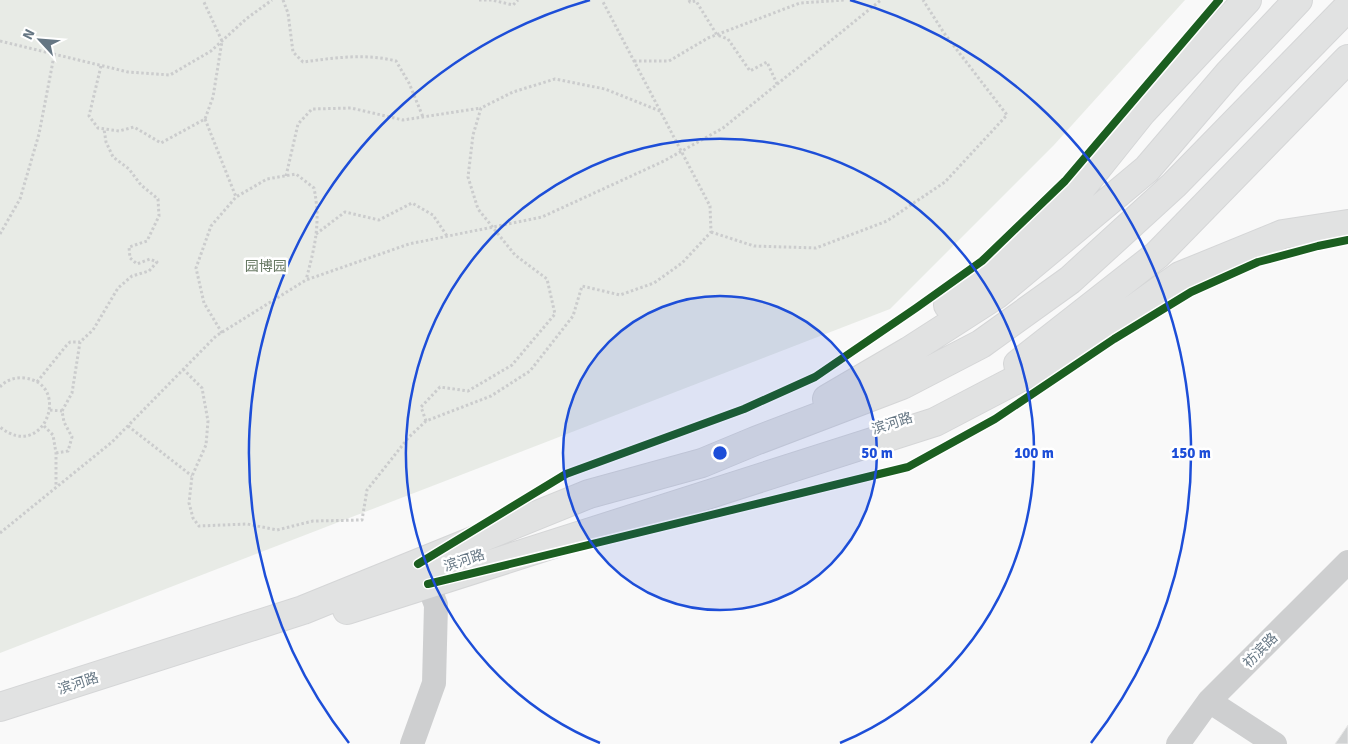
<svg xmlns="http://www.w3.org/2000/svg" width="1348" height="744" font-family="Signika,'Noto Sans SC',sans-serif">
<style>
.green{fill:#e8ebe6}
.building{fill:#d0d2d3;stroke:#e8e8e8}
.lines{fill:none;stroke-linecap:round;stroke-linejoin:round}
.primary-casing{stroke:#d5d6d7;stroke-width:30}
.path{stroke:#cbcccd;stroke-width:3;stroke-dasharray:2.5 2.5;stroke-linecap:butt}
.minor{stroke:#cecfd0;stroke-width:24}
.primary{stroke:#e1e2e2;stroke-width:28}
.cycleway-casing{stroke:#fff;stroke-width:11}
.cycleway{stroke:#1b5e20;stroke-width:8}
.ring{fill:none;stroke:#1d4ed8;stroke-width:2.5}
.labels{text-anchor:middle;stroke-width:5;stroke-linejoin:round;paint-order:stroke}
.park-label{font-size:14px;fill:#687a64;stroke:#fff}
.street-label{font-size:14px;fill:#657683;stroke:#fff}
.centre{fill:#1d4ed8;stroke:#fff;stroke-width:2.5}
.ring-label{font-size:15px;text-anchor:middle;font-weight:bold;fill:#1d4ed8;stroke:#fff;stroke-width:5;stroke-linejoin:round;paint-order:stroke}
</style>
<rect width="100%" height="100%" fill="#f9f9f9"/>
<path class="green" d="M0,0H1185L1054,145L890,309L0,653Z"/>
<path class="building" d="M1348,725V744H1335Z"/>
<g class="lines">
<defs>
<path id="primary" d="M948,305L976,285L1074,197L1142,112L1247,0
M1018,364L1157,255L1348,59
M827,399L909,351L996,295L1147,169L1229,73L1298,0
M347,610L935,422L1086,343L1180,276L1283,234L1348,224
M0,707L303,610L589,494L702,463L755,441L902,385L981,344L1070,280L1174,185L1348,7"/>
</defs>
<use href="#primary" class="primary-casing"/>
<path class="path" d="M283,0L288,13L293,52L303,62C334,58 365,53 396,61L409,83L423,117
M479,0H492L513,5L518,0
M689,0L690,2L696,1L717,35L728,39L750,71L767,62L777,84
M0,41L128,72L170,75L211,51L246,19L272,0
M634,61H669L708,38L800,3L845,0
M101,66L89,116L98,128L119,131L134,127L161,143L205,119L213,97L222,41L203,0
M205,119L236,197
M286,176L298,124L312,109L351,108L403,120L481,108
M711,232L754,246L816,248L887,221L945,182L1007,115L944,33L923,0
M0,234L20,199L39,134L54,56
M316,234L345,212L379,220L412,203L433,215L447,236
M222,333L204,303L196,268L211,226L236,197L267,179L296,174L314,188C321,223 315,246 306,280
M183,369L202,388L208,421L206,445L192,476L189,503L193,518L199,526L247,524L277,530L313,521L362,520L367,490L409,437L426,421L491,396L530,371L573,316L582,286L620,295L654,283L682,263L711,232L710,206L602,0
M37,382L66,346L70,342H80
M0,387C6,380 15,377 24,378C73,383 44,463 0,427
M50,410L62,411
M426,421L421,407L440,387L468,391L512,365L555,314L547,279L515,255L478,209L468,177L473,135L481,108L513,92L555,79L605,89L660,111
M44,426L53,435L56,453V487
M128,426L192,476
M56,453L68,451L72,437L64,422L62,411L72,393L80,342L93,330L118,288L132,276L149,271L157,262L150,259L137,264L130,258L129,247L147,241L159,216L158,199L141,185L129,169L113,157L106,142L104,129
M0,533L112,442L216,336L306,280L409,244L542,217L664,161L723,128L881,0"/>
<path class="minor" d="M1209,701L1275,744
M412,744L434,683L436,605L428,584
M1178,744L1209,701L1348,562"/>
<use href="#primary" class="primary"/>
<defs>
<path id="cycleway" d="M418,564L566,474L744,409L815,377L916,308L982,261L1065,181L1219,0
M428,584L908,467L995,419L1114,339L1191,292L1258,262L1318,246L1348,240"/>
</defs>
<use href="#cycleway" class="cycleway-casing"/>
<use href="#cycleway" class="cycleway"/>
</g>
<circle cx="720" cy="453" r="157" fill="#1d4ed8" fill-opacity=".12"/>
<g class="ring">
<circle cx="720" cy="453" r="157"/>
<path d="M600 743A314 314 0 1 1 840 743"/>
<path d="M349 743A471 471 0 0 1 590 0M850 0A471 471 0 0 1 1091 743"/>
</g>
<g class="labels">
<g class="park-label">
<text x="266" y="271">园博园</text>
</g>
<g class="street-label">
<text transform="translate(892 423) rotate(-18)" y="5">滨河路</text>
<text transform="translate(464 560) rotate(-18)" y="5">滨河路</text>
<text transform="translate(1260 650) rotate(-45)" y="5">祊滨路</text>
<text transform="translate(78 683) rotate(-18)" y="5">滨河路</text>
</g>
</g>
<circle cx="720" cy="453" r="8" class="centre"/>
<g class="ring-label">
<text x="877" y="458">50 m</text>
<text x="1034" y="458">100 m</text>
<text x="1191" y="458">150 m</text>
</g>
<g transform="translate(40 40) rotate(296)" stroke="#ffffff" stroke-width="4" paint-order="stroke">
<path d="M0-4L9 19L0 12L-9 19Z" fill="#657683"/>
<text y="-8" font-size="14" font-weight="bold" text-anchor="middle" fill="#657683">N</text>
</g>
</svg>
